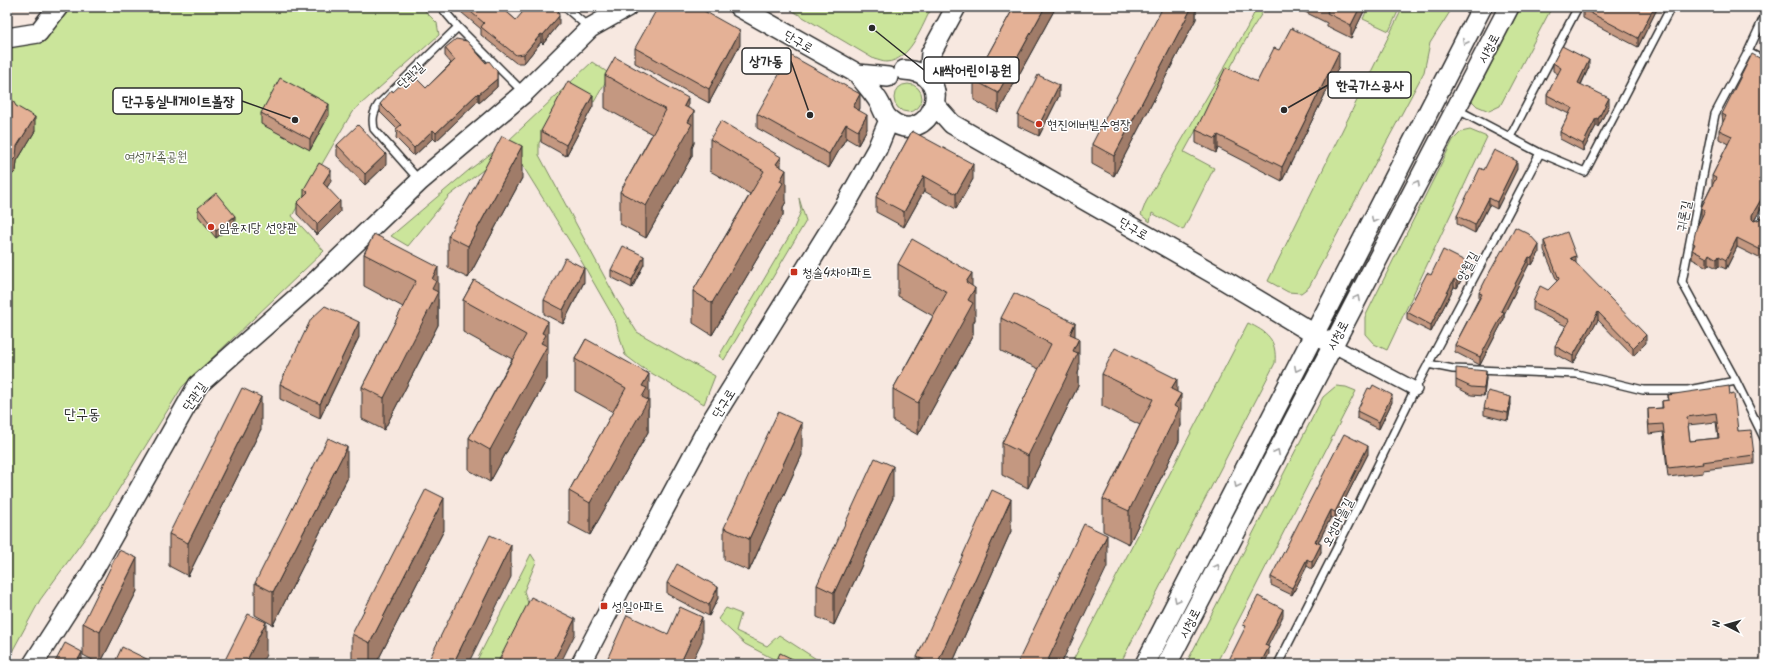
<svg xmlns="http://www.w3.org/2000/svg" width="1772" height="671" font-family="Kalam,'Poor Story',sans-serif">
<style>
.green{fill:#cbe59b;stroke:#7b8863}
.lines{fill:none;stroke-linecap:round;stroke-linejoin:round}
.lane-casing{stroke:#2b2b2b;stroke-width:10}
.street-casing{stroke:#2b2b2b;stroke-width:16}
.secondary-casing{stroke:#2b2b2b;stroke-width:22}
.lane{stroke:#fff;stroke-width:7}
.street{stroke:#fff;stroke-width:13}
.secondary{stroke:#fff;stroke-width:19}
.wall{fill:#c49881;stroke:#2b2b2b;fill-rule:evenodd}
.shaded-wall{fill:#a07c69;stroke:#2b2b2b}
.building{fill:#e4b196;stroke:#2b2b2b;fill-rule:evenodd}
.oneway{stroke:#a0a0a0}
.poi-dot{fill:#c8321e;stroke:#fff;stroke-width:1.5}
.labels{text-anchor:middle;stroke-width:3;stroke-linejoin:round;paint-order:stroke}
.street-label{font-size:13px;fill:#2b2b2b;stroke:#fff}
.poi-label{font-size:13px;fill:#2b2b2b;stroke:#fff;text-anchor:start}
.park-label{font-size:13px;fill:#535a47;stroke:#fff}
.quarter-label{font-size:15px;fill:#2b2b2b;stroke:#fff}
.leader{fill:none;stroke:#2b2b2b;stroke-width:1.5}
.callout-dot{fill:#2b2b2b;stroke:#fff;stroke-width:1.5}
.callout{fill:#fff;stroke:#2b2b2b;stroke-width:1.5}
.callout-label{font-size:14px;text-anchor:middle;font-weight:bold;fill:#2b2b2b}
</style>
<rect width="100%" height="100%" fill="#f7e8e0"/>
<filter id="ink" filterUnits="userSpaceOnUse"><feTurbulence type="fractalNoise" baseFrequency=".025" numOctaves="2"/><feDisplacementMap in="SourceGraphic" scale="8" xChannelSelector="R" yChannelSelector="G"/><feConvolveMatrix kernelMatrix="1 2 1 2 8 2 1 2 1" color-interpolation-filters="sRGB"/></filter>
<g filter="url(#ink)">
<path class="green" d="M73,7H421L437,23L439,35L352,112L292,216L324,251L182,387L109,505L40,600L7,661V48L38,43Z
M786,7H932C922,25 911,61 886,62C883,62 878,60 874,59Z
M1257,7H1266L1250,32L1184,152L1214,168L1183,230L1152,213L1150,222L1141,215L1146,202L1247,28Z
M1368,7H1400L1389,31L1363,19Z
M1403,7H1453L1430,43L1424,72L1309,287L1301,293L1288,292L1268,281Z
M1521,7H1552L1500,106L1489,111L1477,106L1472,101Z
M592,62L610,74L594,102L570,90L566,93L539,143V155L617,300L637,332L715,376L704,404L641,367L625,355L615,320L575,250L521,163L496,160L449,196L408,246L391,236L469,170L508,141Z
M894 98a14 14 0 1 1 28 0a14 14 0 1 1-28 0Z
M1470,130L1487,137L1387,350L1374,344L1365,334V317L1453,140L1461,132Z
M799,198L806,221L724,360L719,356L794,228L801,211Z
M1248,323C1267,332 1277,339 1275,363L1120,664H1071Z
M1336,386L1346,387L1356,391L1216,664H1186L1323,397Z
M531,554L536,562L524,591L529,606L502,664H475Z
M726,608L741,614L736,631L767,646L779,635L824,664H783L745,644L718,619Z"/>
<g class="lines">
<defs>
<path id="lane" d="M565,7L589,28
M1765,15L1748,52L1715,114L1682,282L1736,381L1765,440
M458,27L523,92
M1748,52L1765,61
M1456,109L1540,153L1585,172L1671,7
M1510,137L1578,7
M419,180L374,129C372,118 373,113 379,104L458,27L441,7
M1756,226L1765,210
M1428,364L1453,369L1577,374L1643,390H1688L1736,381
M1278,664L1356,510L1415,389L1540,153"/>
<path id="street" d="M1332,345L1415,389"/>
<path id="secondary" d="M739,7L858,74L888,77
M7,38L38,33L58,7
M858,74C865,84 873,92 879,102C883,108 883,115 890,120C928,151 962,72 904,70
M929,79L931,53L956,7
M935,105L952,124L1214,274L1326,341
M33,664L94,569L198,385L318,279L420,181L524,93L590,28L627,7
M581,664L620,589L641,552L712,420L846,204L877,149L889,120
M1145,664L1482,7
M1167,664L1509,7"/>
</defs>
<use href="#lane" class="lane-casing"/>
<use href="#street" class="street-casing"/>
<use href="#secondary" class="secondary-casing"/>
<use href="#lane" class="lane"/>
<use href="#street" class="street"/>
<use href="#secondary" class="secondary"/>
</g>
<path class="wall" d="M455,7H501L516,20L559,24L543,44L541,42L524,63H516L481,35V29Z
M1014,7H1056L998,113L974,100V80Z
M1196,7V19L1114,176L1092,164V144Z
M1295,7H1366L1351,38L1327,26V23Z
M1658,7L1638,47L1583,18V9Z
M740,45L709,103L635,63V48Z
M445,48L486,63L497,71V87L479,103L478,101L436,141L433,138L414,156L396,138L397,129L380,112V104L393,92L426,88L451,63L445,56Z
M1279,50L1339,66L1282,181L1218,148L1216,153L1196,143V130L1257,82Z
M1765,61V206H1763L1753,221H1754L1760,219L1765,211V261L1737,247L1726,269L1719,266L1717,268L1709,264L1707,267L1692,259V250L1693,248V243L1701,218V208L1712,185V176L1728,144L1719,139V130L1723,123L1722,114Z
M1553,63L1589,67L1581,85L1609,106L1598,127L1596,126L1583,151L1560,139V132L1569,114L1547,103V95L1558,74L1553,71Z
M605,75L688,108L694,143L692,148V156L646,238L620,224V192L652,134L605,108Z
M1059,96L1039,136L1018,126V115Z
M7,97L16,106L35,131L17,161L16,171L8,179H7Z
M593,106L566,156L541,142V131Z
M860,108L859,110L867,129L858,145L846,138L829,168L757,128V114Z
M261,113L329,115L310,150L261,124Z
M912,131L973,179L956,209L924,191L904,227L876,212V197Z
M710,139L781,167L786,202L783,207V215L712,335L693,323V291L750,194L710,171Z
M337,145L386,165L365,185L337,156Z
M1517,169L1497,209L1489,205L1475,233L1457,224V216L1484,170Z
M522,178L468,278L448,268V236Z
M331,181L327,187L340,212L317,235L297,214V203L304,196V189Z
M198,208L235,223L216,238L198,216Z
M374,234L438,299V325L384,430L362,419V387L403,307L364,286V254Z
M1544,241L1576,264L1646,343L1633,356L1598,320L1573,364L1555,354V346L1566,326L1533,310V302L1548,290L1557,281L1544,250Z
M1503,251L1539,253L1532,265L1529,264L1504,314V319L1480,365L1455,352V345L1479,298V293Z
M644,264L632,288L611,277V270Z
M898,264L972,286L975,320L973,323V335L918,435L893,421V389L933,316L898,296Z
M1467,269L1457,288L1454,287L1431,332L1407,320V312L1431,275Z
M474,280L548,353L547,355V379L490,482L469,470V438L512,359L463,332V300Z
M584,282L563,324L544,314V300Z
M1001,318L1075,336L1079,370L1078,373V386L1028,488L1002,475V443L1039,369L1001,351Z
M359,337L320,418L280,399V384Z
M586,339L649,407L648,409V432L590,535L569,524V491L613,412L575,391V359Z
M1102,374L1177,392L1181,426L1179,429V441L1129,544L1103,531V499L1140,425L1102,406Z
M1486,378L1484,396L1471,395L1456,387V380Z
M1668,395H1730L1738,431L1754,455V464L1703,470V473L1668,477L1663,432L1649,434L1648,418V409L1662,408V401L1668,400ZM1716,422L1718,438L1690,441L1688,425Z
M1392,402L1379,429L1357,418V411Z
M1511,404L1508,421L1484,415V408Z
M261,429L188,576L169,566V534Z
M1368,454L1335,519L1331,517L1318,543L1321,552L1312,569L1307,566L1292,595L1271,585V577Z
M802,455L749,571L724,560V528Z
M347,479L273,625L255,615V583Z
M893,498L834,625L817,617V585Z
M444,530L376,664H352V634Z
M1011,531L952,664H917V657Z
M667,583L718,598L709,616L667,594Z
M137,591L100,664L83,655V623Z"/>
<path class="shaded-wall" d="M1045,7H1056L998,113V93Z
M1192,7H1196V19L1114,176V156Z
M1360,7H1366L1351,38V25Z
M1654,7H1658L1638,47V38Z
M559,16V24L543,44V35Z
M740,31V45L709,103V89Z
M541,34V42L524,63V54Z
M1339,52V66L1282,181V167Z
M1589,60V67L1578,90V83Z
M497,79V87L479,103V94Z
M1059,85V96L1039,136V125Z
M478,93V101L436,141V133Z
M860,94V108L853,121V107Z
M593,95V106L566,156V145Z
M688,98V130V122L694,111V143L692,148V156L646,238V206L684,106Z
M1609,98V106L1598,127V119Z
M329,104V115L310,150V139Z
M867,115V129L858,145V131Z
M35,117V131L17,161L16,171L8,179V165L17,146Z
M1596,118V126L1583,151V144Z
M846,124V138L829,168V154Z
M433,130V138L414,156V148Z
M1218,135V148L1216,153V139Z
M522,146V178L468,278V246Z
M386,154V165L365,185V174Z
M781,157V179L786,170V202L783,207V215L712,335V303L776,164Z
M1517,161V169L1497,209V202Z
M973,164V179L956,209V194Z
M331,170V181L323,194V183Z
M924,176V191L904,227V212Z
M1763,196V206L1752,224V215Z
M1489,198V205L1475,233V225Z
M340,201V212L317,235V224Z
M235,216V223L216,238V231Z
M1737,238V247L1726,269V260Z
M1539,245V253L1532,265V258Z
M1709,254V264L1707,267V258Z
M644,256V264L632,288V280Z
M1576,256V264L1571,258Z
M1719,256V266L1717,268V259Z
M1529,257V264L1504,314V319L1480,365V357L1501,311Z
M1467,262V269L1457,288V281Z
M438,267V325L384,430V398L432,279Z
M584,268V282L563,324V310Z
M972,273V294L975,288V320L973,323V335L918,435V403L966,282Z
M1454,279V287L1431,332V325Z
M1598,312V320L1573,364V356Z
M548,321V353L547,355V379L490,482V450L542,333Z
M359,322V337L320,418V404Z
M1075,323V347L1079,338V370L1078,373V386L1028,488V456L1070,334Z
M1646,335V343L1633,356V348Z
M1486,371V378L1484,396V388Z
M649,374V407L648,409V432L590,535V503L642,386Z
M1177,379V402L1181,394V426L1179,429V441L1129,544V511L1171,389Z
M1392,395V402L1379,429V422Z
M261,397V429L188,576V543Z
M1511,397V404L1508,421V413Z
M802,423V455L749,571V539Z
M1368,446V454L1335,519V512Z
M347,447V479L273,625V592Z
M893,466V498L834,625V593Z
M444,498V530L376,664H370V643Z
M1011,499V531L952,664H937Z
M1331,510V517L1315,549V542Z
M1107,535V567L1061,664H1046Z
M1321,544V552L1312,569V562Z
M511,545V577L468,664H453Z
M137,558V591L100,664V632Z
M1307,559V566L1292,595V588Z
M718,587V598L709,616V605Z
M1283,609V616L1265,652V645Z
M702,617V641L691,664H680Z
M575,619V634L560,664H552Z
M266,622V655L261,664H245Z
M1269,647V654L1264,664H1260Z
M82,652V664H76Z"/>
<path class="building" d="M465,7H501L516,20L527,7H558L559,16L543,35L541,34L524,54L516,55L481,27L484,23Z
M658,7H697L740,31L709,89L635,48Z
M1014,7H1045L998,93L974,80Z
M1163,7H1192L1114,156L1092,144Z
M1321,7H1360L1351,25L1327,13L1328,11Z
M1584,7H1654L1638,38L1583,9Z
M1291,28L1339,52L1282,167L1218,135L1216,139L1196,130L1226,67L1257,82L1274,48L1279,50Z
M456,39L467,41L486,63L489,61L497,71V79L479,94L478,93L436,133L433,130L414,148L396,129L401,125L380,104L392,90L393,92L412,74L426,88L455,60L445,48Z
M1562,46L1589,60L1578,83L1609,98L1598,119L1596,118L1583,144L1560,132L1572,108L1547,95L1561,68L1553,63Z
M1752,54L1765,61V197L1763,196L1752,215V219L1754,221L1760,219L1765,211V252L1737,238L1726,260L1719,256L1717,259L1709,254L1707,258L1692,250L1695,244L1693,243L1696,229L1705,210L1701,208L1716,178L1712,176L1732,136L1719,130L1726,116L1722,114Z
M790,55L860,94L853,107L867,115L858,131L846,124L829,154L757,114Z
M615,57L688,98L684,106L694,111L688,122L692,124L646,206L620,192L666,110L605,75Z
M1038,75L1059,85L1039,125L1018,115Z
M280,78L329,104L310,139L261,113Z
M568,81L593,95L566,145L541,131Z
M7,97L12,99L16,106L35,117L17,146L16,157L8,165H7Z
M721,121L781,157L776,164L786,170L780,181L783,183L712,303L693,291L764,171L710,139Z
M358,125L386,154L365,174L337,145Z
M912,131L973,164L956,194L924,176L904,212L876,197Z
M502,136L522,146L468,246L448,236Z
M1494,150L1517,161L1497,202L1489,198L1475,225L1457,216L1480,168L1484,170Z
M319,163L331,170L323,183L340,201L317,224L297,203L308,192L304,189Z
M216,193L235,216L216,231L198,208Z
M1515,227L1529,234L1539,245L1532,258L1529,257L1501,311L1504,312L1480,357L1455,345L1482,294L1479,293L1488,275L1502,250L1503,251Z
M1567,232L1576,256L1571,258L1646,335L1633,348L1598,312L1573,356L1555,346L1570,320L1533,302L1540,286L1548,290L1559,279L1544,241Z
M374,234L438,267L432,279L436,281L432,289L438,292L384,398L362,387L416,281L364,254Z
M912,239L972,273L966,282L975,288L968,300L973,303L918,403L893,389L947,292L898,264Z
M623,246L644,256L632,280L611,270Z
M1443,250L1467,262L1457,281L1454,279L1431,325L1407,312L1427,273L1431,275Z
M565,258L584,268L563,310L544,300Z
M474,280L548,321L542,333L546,335L541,343L547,346L490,450L469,438L526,335L463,300Z
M1014,293L1075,323L1070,334L1079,338L1073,351L1078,353L1028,456L1002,443L1051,344L1001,318Z
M325,306L359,322L320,404L280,384L311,319Z
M586,339L649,374L642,386L647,388L642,397L648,400L590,503L569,491L626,388L575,359Z
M1115,348L1177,379L1171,389L1181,394L1174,406L1179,409L1129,511L1103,499L1153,399L1102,374Z
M1456,368L1486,371L1484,388L1471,387L1456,380Z
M1373,385L1392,395L1379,422L1357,411L1368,388L1371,389Z
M1729,386L1730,395L1734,394L1738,431L1751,430L1754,455L1702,462L1703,464L1668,468L1663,424L1649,425L1648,409L1663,408L1662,401L1669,400L1668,395ZM1716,413L1719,438L1690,441L1687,417Z
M242,388L261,397L188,543L169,534Z
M1488,391L1511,397L1508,413L1484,408Z
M778,412L802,423L749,539L724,528Z
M1344,434L1368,446L1335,512L1331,510L1315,542L1321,544L1312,562L1307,559L1292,588L1271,577Z
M328,438L347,447L273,592L255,583Z
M875,458L893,466L834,593L817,585Z
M426,489L444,498L370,643L352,634Z
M992,490L1011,499L937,664H932L917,657Z
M1084,524L1107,535L1046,664H1017Z
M490,535L511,545L453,664H427Z
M119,550L137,558L100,632L83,623Z
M677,564L718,587L709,605L667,583Z
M1258,596L1283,609L1265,645L1269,647L1260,664H1224L1225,660L1228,662L1246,626L1243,625Z
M531,597L575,619L552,664H497Z
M680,607L702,617L680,664H605L627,615L668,634Z
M248,614L266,622L245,664H223Z
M65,643L82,652L76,664H54Z
M122,647L157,664H114Z
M780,653L801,663L800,664H775Z"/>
<defs><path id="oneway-chevron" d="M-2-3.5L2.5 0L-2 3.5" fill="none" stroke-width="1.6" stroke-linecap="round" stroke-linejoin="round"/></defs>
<g class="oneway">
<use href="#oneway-chevron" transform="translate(1465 42) rotate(117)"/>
<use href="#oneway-chevron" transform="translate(1417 183) rotate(-62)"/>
<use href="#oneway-chevron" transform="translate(1374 220) rotate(117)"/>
<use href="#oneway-chevron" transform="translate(1357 298) rotate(-62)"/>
<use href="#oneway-chevron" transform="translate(1297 369) rotate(117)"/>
<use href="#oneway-chevron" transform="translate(1277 452) rotate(-63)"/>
<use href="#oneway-chevron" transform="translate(1237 485) rotate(117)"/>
<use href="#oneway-chevron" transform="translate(1217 567) rotate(-63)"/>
<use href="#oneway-chevron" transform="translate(1177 600) rotate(117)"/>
</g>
</g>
<g class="poi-dot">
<circle cx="1039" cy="124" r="4"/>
<circle cx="211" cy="227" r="4"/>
<rect x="790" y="268" width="8" height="8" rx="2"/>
<rect x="600" y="602" width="8" height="8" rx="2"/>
</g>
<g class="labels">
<g class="street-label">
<text transform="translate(799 41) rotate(30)" y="5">단구로</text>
<text transform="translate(1488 48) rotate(-62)" y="5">시청로</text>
<text transform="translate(410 75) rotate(-44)" y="5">단관길</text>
<text transform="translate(1683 216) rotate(-79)" y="5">귀론길</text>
<text transform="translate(1134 228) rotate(30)" y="5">단구로</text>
<text transform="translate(1467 266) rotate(-62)" y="5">앙월길</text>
<text transform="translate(1337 335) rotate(-62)" y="5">시청로</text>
<text transform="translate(194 396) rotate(-56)" y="5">단관길</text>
<text transform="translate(723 403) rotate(-58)" y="5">단구로</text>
<text transform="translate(1337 522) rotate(-63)" y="5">오성마을길</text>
<text transform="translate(1189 623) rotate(-63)" y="5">시청로</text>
</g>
<g class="poi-label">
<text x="1047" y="129">현진에버빌수영장</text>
<text x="219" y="232">임윤지당 선양관</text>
<text x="802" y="277">청솔4차아파트</text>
<text x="612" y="611">성일아파트</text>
</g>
<g class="park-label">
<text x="156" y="161">여성가족공원</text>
</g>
<g class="quarter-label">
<text x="82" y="419">단구동</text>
</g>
</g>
<path class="leader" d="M810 115L791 61M872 28L924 70M1284 110L1328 85M295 120L242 101"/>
<g class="callout-dot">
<circle cx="810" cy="115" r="4"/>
<circle cx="872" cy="28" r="4"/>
<circle cx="1284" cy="110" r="4"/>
<circle cx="295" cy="120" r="4"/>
</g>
<g class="callout">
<rect x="742" y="48" width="49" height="26" rx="4"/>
<rect x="924" y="57" width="95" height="26" rx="4"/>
<rect x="1328" y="72" width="83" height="26" rx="4"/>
<rect x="113" y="88" width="129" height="26" rx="4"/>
</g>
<g class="callout-label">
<text x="766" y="66">상가동</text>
<text x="972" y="75">새싹어린이공원</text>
<text x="1370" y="90">한국가스공사</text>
<text x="178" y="106">단구동실내게이트볼장</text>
</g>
<rect width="1772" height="671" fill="none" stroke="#fff" stroke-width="24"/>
<rect x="12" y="12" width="1748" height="647" fill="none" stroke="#2b2b2b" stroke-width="1.5" filter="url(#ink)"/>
<g transform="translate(1726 625) rotate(276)" stroke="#ffffff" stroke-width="3" paint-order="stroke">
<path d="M0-3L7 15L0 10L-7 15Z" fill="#2b2b2b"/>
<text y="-6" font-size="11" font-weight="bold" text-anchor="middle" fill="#2b2b2b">N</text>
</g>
</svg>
